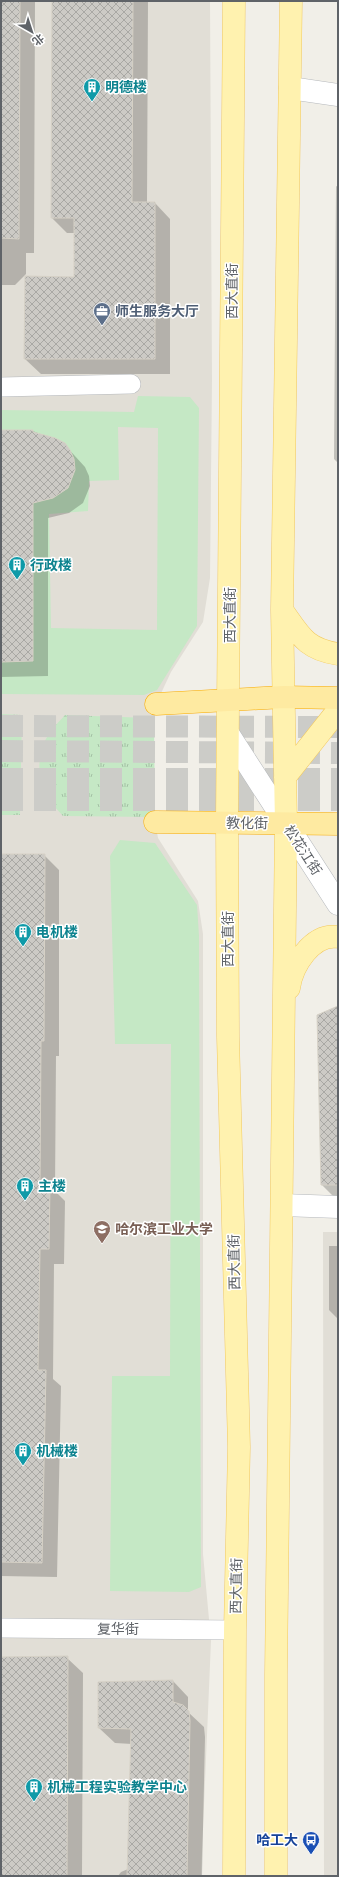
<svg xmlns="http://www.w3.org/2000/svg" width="339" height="1877" font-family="Jost,'Noto Sans SC',sans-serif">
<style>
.education{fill:#e1ded6}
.grass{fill:url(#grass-tufts)}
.park{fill:#c5e8c5;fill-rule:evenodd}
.shadow{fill:#0003}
.building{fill:url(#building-cross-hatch);stroke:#d6d1c6}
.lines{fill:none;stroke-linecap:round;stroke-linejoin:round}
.trunk-tunnel{stroke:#ccccc8;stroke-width:22;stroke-dasharray:22 11;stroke-linecap:butt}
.minor-casing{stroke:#b5b8bc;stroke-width:20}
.tertiary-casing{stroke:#b5b8bc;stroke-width:23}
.primary-casing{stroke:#f2c960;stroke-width:23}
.trunk-casing{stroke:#f9ab00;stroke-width:23}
.minor{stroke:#fff;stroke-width:19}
.tertiary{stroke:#fff;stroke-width:22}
.primary{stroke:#fff2af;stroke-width:22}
.trunk{stroke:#feeaa1;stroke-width:22}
.labels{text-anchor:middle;stroke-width:3;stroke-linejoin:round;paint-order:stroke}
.culture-label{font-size:14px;font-weight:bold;fill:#0d838f;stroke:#fff;text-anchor:start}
.street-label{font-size:14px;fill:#5f6368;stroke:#fff}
.service-label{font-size:14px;font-weight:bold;fill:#4e5e75;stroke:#fff;text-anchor:start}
.education-label{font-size:14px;font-weight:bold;fill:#785e54;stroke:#fff;text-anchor:start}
.transit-label{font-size:14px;font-weight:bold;fill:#164399;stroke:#fff;text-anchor:end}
</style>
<defs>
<pattern id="grass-tufts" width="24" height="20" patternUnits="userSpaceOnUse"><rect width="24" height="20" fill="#c5e8c5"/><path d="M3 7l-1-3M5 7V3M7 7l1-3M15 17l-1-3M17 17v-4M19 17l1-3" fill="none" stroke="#a3c0a4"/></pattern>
<pattern id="building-cross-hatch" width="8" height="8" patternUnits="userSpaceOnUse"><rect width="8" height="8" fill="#cccac5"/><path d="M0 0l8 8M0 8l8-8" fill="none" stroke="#a9a8a4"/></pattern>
</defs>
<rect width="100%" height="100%" fill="#f1efe8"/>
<path class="education" d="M1,1H210L212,379L210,578L203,622L171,672L156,704L154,722V817L158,838L198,901L203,934V1554L211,1641L201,1876H1Z
M323,1232H338V1876H324Z"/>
<path class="grass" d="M1,714L22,715L20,815H1Z
M65,715L149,718L154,722L155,811L150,817L63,816C58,810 51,804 47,797C36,779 37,751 49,734C53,727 60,721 65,715Z"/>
<path class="park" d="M138,396L190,397L199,408L197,626L157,690L144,695L1,694V410L134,412ZM118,427L158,428L157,630L51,628L49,514L88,511L89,481L119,480Z
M120,840L155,843L197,905L199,936L201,1587L189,1592L110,1591L112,1376H170L171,1044H115L110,856Z"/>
<path class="shadow" d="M1,1H35L34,253H26V274L15,285H1Z
M53,1H148L147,203H155L170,219V374H41L25,359L75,278V233H67L52,218Z
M336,186L338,187V463L334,459Z
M1,431H33L64,444L85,467L89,476L90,486L83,503L69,513L48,518V676L1,677Z
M1,855H44L59,870V1056H56L55,1191L65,1201L64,1264H54L53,1379L61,1386L57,1577L1,1576Z
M338,1007V1198H335L322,1185Z
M329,1246H338V1319L329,1310Z
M1,1658H67L83,1673L82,1876H2Z
M173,1681L188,1697V1712L204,1727L205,1737L202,1876H118L121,1872L128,1869L132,1744L115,1743L99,1728V1682Z"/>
<path class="building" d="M1,1H20L19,239L1,238Z
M52,1H133L132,202H155V359H24L25,276L74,277V218H51Z
M1,430H33V432L55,438L65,443L70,450L74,459L75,470L68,488L53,498L33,503V661L1,662Z
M1,854H45L44,1041H41L40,1185H50L49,1249H40L38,1370H46L42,1563L1,1562Z
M338,1006V1185H321L317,1015Z
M68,1656L67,1876H1V1657Z
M173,1680V1702L183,1705L189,1711L190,1721L187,1876H127L131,1729L98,1728V1682Z"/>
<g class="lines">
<path class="trunk-tunnel" d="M1,726L338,727
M1,751L338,753
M1,779H338
M1,800H338"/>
<defs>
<path id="minor" d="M1,387L131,384
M1,1628L235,1630"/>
<path id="tertiary" d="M290,88L338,95
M229,735L338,904
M282,1205L338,1207"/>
<path id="primary" d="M282,610C300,635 305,649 338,654
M285,777L338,710
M289,988C292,966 312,933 338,937
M234,1876L235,1630L239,1447L228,1037L227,822L234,1
M276,1876V1675L286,823L282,610L291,1"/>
<path id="trunk" d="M156,704L284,697L338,698
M155,822L338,824"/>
</defs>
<use href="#minor" class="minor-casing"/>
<use href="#tertiary" class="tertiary-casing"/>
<use href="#primary" class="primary-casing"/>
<use href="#trunk" class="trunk-casing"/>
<use href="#minor" class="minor"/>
<use href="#tertiary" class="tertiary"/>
<use href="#primary" class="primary"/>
<use href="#trunk" class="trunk"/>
</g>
<defs>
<symbol id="building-pin" viewBox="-11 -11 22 30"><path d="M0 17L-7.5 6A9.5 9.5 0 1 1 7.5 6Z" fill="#0f9aa8" stroke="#fff"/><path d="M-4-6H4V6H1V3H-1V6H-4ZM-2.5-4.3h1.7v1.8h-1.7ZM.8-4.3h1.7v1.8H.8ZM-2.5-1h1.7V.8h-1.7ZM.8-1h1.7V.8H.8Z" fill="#fff"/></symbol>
<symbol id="office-pin" viewBox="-11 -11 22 30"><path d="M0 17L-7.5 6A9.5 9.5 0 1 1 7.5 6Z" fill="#5c6f8a" stroke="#fff"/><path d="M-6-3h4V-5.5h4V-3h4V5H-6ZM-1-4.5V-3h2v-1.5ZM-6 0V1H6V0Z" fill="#fff"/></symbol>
<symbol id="university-pin" viewBox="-11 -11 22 30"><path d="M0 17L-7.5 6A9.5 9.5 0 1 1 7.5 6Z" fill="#8d6e63" stroke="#fff"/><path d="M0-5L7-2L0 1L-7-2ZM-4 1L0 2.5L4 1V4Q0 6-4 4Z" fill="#fff"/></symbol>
<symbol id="bus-pin" viewBox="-11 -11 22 30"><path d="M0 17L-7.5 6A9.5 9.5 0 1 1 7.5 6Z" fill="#1a4fb4" stroke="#fff"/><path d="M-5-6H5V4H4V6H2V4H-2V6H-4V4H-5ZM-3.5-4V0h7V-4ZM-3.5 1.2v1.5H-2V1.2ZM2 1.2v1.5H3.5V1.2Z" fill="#fff"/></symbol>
</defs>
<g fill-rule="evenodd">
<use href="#building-pin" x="82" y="77" width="20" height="27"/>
<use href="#office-pin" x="92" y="301" width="20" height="27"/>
<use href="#building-pin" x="7" y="555" width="20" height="27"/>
<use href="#building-pin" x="13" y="922" width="20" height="27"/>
<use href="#building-pin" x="15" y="1176" width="20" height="27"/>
<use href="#university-pin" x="92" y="1219" width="20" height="27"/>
<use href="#building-pin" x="13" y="1441" width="20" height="27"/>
<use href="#building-pin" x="24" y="1777" width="20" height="27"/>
<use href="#bus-pin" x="301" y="1830" width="20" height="27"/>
</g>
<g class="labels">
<g class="culture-label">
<text x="105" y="92">明德楼</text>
<text x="30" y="570">行政楼</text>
<text x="36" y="937">电机楼</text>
<text x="38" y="1191">主楼</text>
<text x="36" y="1456">机械楼</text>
<text x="47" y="1792">机械工程实验教学中心</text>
</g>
<g class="street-label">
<text transform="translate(232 291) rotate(-90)" y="5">西大直街</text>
<text transform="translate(230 615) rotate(-90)" y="5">西大直街</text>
<text transform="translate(247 823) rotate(1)" y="5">教化街</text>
<text transform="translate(303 850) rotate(57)" y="5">松花江街</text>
<text transform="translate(228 939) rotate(-90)" y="5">西大直街</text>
<text transform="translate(234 1262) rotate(-91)" y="5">西大直街</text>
<text transform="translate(236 1586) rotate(-89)" y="5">西大直街</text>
<text x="118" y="1634">复华街</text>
</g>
<g class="service-label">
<text x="115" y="316">师生服务大厅</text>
</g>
<g class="education-label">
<text x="115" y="1234">哈尔滨工业大学</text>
</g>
<g class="transit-label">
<text x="298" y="1845">哈工大</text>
</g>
</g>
<rect width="339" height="1877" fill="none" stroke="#5f6368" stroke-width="4"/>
<g transform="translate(32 32) rotate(141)" stroke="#ffffff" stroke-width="3" paint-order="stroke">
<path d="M0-3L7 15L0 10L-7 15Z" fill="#5f6368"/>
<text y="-6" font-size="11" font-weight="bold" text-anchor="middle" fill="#5f6368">北</text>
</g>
</svg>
